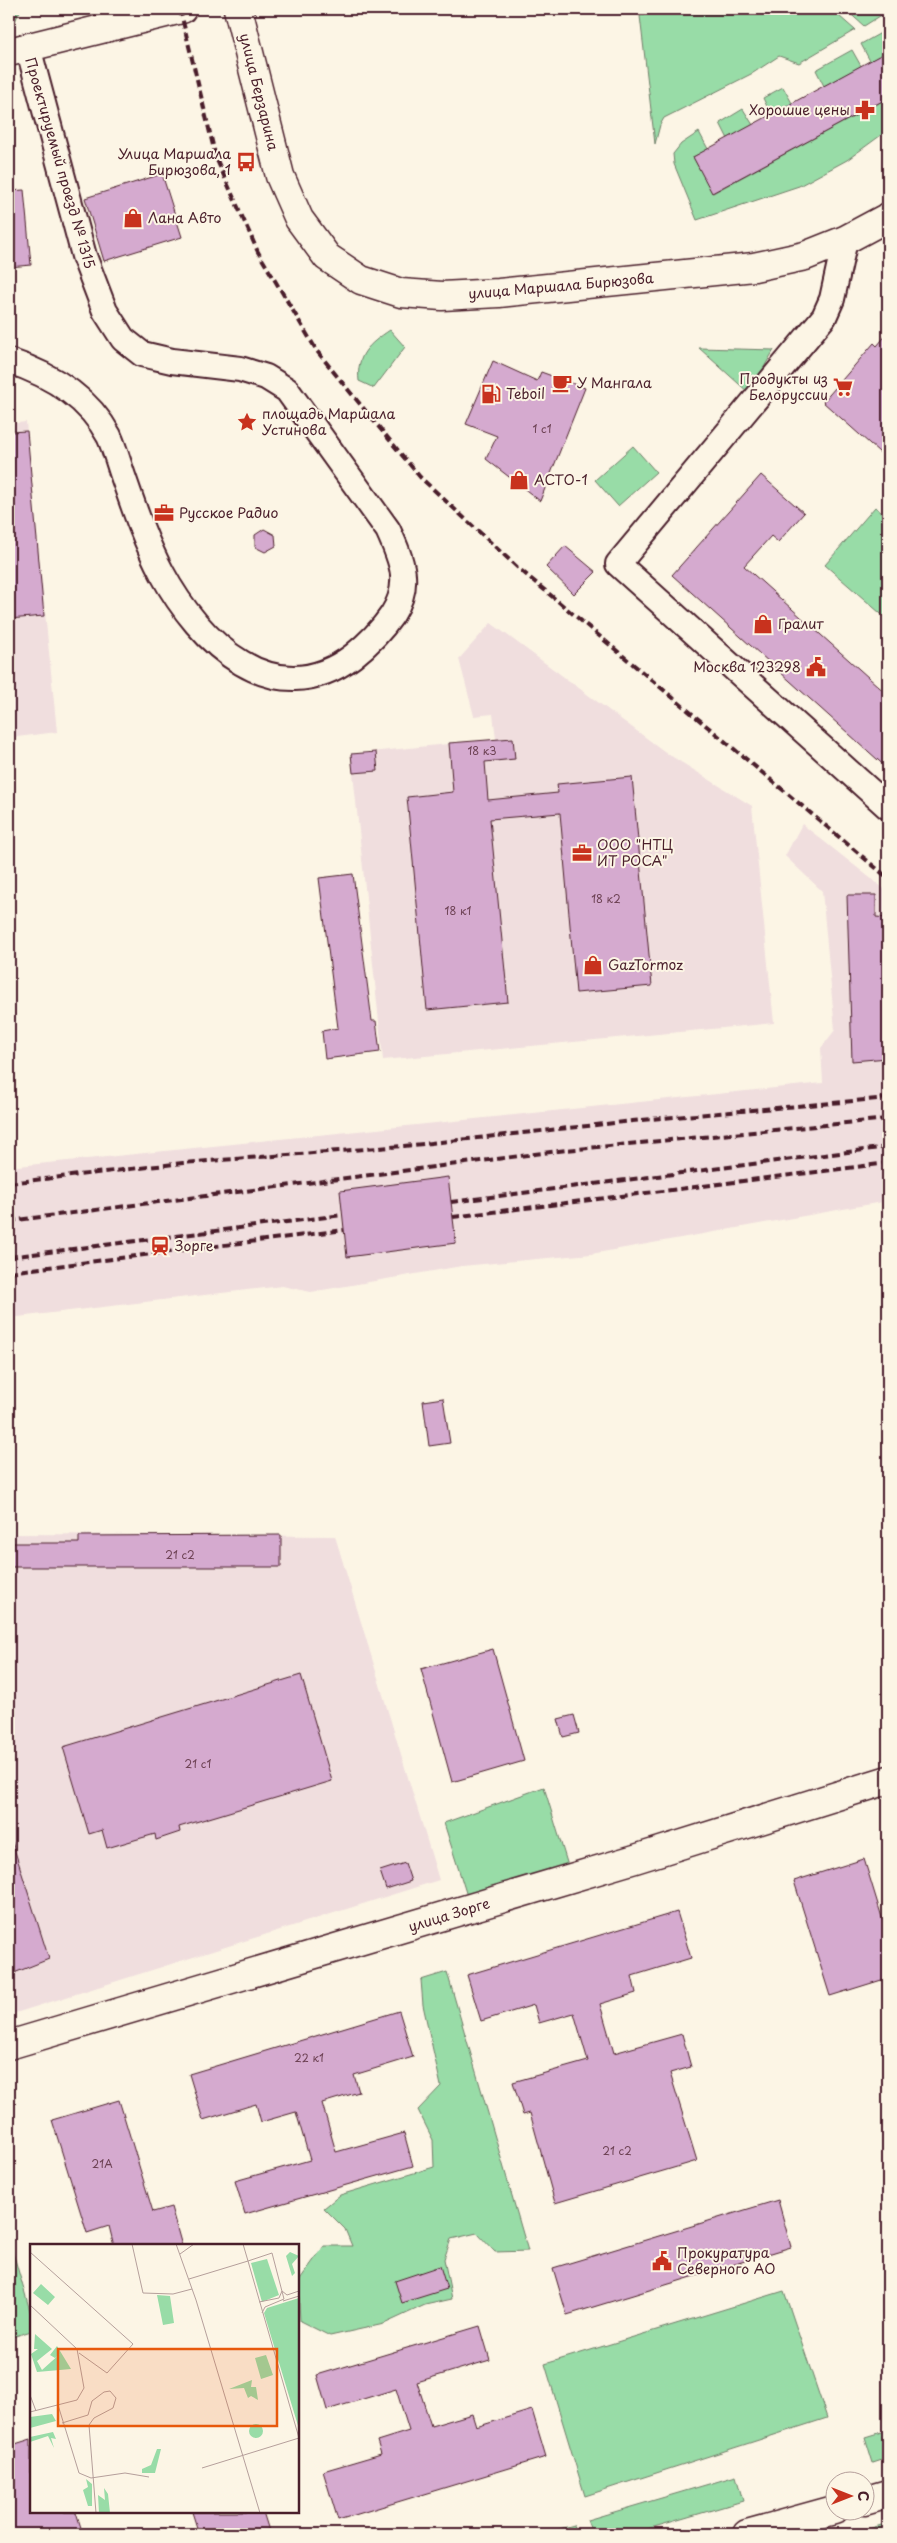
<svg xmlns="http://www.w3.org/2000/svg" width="897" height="2543" font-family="'Playpen Sans',sans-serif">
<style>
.built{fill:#f0dede}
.green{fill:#98dca7;stroke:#717e69}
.building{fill:#d5aacf;stroke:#4a1f2b}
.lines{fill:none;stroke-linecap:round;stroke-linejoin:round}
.street-casing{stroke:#4a1f2b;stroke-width:28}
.secondary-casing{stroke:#4a1f2b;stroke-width:31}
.street{stroke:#fcf5e5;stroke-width:24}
.secondary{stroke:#fcf5e5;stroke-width:28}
.rail{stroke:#4a1f2b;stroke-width:4;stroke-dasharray:8 4;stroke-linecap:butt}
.labels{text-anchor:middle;stroke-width:4;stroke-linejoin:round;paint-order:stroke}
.number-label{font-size:11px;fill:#6d4254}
.street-label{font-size:14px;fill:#4a1f2b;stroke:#fcf5e5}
.poi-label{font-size:14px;fill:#4a1f2b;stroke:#fcf5e5;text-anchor:start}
.inset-road{fill:none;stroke:#b59f9b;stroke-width:1}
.view{fill:#e8590c;fill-opacity:0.15;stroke:#e8590c;stroke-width:2.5}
.inset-edge{fill:none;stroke:#4a1f2b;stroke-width:2.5}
</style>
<rect width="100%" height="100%" fill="#fcf5e5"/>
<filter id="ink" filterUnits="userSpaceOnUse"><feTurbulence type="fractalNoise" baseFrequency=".02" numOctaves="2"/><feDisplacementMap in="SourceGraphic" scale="10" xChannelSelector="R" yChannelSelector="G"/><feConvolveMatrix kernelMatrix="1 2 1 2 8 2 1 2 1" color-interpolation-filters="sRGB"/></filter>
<g filter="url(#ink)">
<path class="built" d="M26,422L57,732L9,738V424Z
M491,623L668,754L752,806L774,1023L383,1060L351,754L496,739L493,714L474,716L459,659Z
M802,824L888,892V1201L591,1254L462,1266L311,1292L282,1286L9,1318V1167L823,1083L821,1048L835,1030L822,891L785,856Z
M9,1534L335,1536L439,1880L9,2015Z"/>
<path class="green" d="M9,9H21L15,21L9,24Z
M647,9H831L855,30L799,63L779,56L753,73L664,118L660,125L655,144L640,16L647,13Z
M845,9H888V11L864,26Z
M888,29V51L870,61L861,44Z
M852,50L861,66L824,86L816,70Z
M783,87L792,103L771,115L763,98Z
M888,98V130L847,160L799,186L697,220L674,164L673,154L681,144L699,132L708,149L693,157L713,193Z
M743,109L753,125L728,139L720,123Z
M390,330L405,347L374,388L359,381C356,355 369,344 390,330Z
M699,348L774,350L749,393Z
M633,446L656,472L618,506L595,480Z
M875,507L888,518V620L825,565Z
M544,1787L568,1866L467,1896L444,1823Z
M447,1972L528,2251L495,2252L477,2233L451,2239L444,2259L452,2299L425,2305L384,2324L330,2336L300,2321L298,2282L324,2246H352L345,2229L324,2208L340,2195L434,2167L433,2140L418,2110L441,2086L423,2005L421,1980Z
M9,2239L31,2314V2331L9,2338Z
M784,2291L827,2418L585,2496L545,2364Z
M888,2430V2458L873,2463L865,2437Z
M736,2476L743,2501L630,2534L592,2533L587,2520Z
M888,2523V2534H851L855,2533Z
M574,2525L577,2534H541Z"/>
<path class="building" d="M888,51V98L712,193L693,157Z
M162,174L182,237L104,261L85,198Z
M24,190L31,265L9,267V191Z
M888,333V460L823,402L874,343L877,346Z
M493,361L537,381L541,372L585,388L540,501L486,459L497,436L466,424Z
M27,431L44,616L9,619V432Z
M761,475L804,513L778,542L771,536L744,566L888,695V769L672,575Z
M264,529L275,535L276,546L265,552L255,547V535Z
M565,546L596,572L574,594L546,567Z
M513,738L515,759L485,762L488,800L558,793L557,784L632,777L652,986L576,993L560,813L490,819L508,1002L427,1010L407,797L453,792L449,743Z
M376,752L378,771L353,773L351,754Z
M353,874L372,1021H376L380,1052L325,1059L322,1031L338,1028L319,878Z
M847,895H876V917L888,918V1058L852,1061Z
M448,1177L456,1243L347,1257L340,1191Z
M443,1398L450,1443L429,1446L423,1401Z
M281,1535V1567H9V1543H79V1536Z
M493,1649L524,1761L452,1782L421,1669Z
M301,1675L332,1781L179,1827L180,1832L156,1840L155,1834L107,1848L102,1830L89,1834L63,1747Z
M574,1715L579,1733L563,1737L558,1719Z
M9,1842H12L49,1959L9,1975Z
M864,1859L888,1937V1978L830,1996L794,1881Z
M405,1863L411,1881L386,1889L380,1871Z
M677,1912L691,1958L632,1976L636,1993L600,2004L614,2053L682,2034L691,2067L670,2073L697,2161L555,2203L530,2113L523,2115L513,2082L588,2061L574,2013L539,2023L534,2005L481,2021L467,1975Z
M399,2011L413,2057L354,2075L359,2092L322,2103L336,2152L404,2133L413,2166L245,2214L235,2181L310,2160L296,2112L261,2122L256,2104L203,2120L189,2074Z
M119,2100L153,2212L171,2207L182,2246H114L109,2226L87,2233L52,2120Z
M778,2200L791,2247L567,2315L553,2268Z
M440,2266L447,2289L402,2303L395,2281Z
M480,2326L490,2360L417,2382L431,2426L472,2414L476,2427L532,2410L546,2457L338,2520L323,2471L381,2454L377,2441L409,2431L396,2389L327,2410L317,2375Z
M31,2439V2512H76L83,2534H9V2446Z
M192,2512H263L270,2534H199Z"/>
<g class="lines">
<defs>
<path id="street" d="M845,240L832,299L824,317L618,564L888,807
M9,361C49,374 88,397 109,436C115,449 119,465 124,479C135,511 146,543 162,573C199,642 274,716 353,656C368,644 381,631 392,615C412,584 402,561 388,530L287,390L266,377L240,369L172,361L142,354L123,339L105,311L84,256L28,47"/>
<path id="secondary" d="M238,9L280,176L299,219L327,257L361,280L401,293L442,296L499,293L754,267L805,256L845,240L888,217
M9,52L182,9
M9,2045L635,1859L888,1780
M864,2501L888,2494
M747,2534L834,2510"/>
</defs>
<use href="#street" class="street-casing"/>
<use href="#secondary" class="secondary-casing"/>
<use href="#street" class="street"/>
<use href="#secondary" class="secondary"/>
<path class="rail" d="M180,9L216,158L258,252L317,351L341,381L420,477L517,567L888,878
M9,1183L183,1163L404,1146L651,1119L888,1098
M451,1202L888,1147
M453,1217L888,1163
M9,1221L567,1150L888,1119
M9,1257L342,1215
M9,1272L344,1230"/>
</g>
</g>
<defs>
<symbol id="pharmacy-bare" viewBox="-9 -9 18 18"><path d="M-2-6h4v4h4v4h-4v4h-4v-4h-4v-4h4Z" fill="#c8321e" stroke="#fcf5e5" stroke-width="2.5" paint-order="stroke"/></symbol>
<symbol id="bus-bare" viewBox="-9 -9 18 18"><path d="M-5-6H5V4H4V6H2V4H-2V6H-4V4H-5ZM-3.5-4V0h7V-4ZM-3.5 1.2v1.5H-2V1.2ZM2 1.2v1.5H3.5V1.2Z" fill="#c8321e" stroke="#fcf5e5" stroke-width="2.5" paint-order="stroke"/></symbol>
<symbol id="shop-bare" viewBox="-9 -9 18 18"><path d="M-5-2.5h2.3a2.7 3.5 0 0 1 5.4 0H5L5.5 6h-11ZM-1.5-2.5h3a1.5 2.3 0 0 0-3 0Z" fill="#c8321e" stroke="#fcf5e5" stroke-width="2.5" paint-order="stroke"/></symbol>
<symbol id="cafe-bare" viewBox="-9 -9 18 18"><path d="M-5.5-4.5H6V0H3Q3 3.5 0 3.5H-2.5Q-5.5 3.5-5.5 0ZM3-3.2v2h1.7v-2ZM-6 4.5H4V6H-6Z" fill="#c8321e" stroke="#fcf5e5" stroke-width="2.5" paint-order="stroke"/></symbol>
<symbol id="supermarket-bare" viewBox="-9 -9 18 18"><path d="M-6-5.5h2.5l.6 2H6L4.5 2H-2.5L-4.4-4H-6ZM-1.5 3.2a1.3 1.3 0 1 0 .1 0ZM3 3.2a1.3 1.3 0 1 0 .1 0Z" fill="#c8321e" stroke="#fcf5e5" stroke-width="2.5" paint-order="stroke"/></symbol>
<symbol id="fuel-bare" viewBox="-9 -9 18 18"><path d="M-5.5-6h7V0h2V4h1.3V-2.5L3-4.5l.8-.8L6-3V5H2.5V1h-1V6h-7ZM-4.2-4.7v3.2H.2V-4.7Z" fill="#c8321e" stroke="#fcf5e5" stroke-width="2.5" paint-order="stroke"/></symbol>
<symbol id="sight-bare" viewBox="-9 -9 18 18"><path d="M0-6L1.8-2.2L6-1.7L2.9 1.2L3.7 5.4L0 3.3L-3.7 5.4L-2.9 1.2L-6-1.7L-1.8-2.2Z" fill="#c8321e" stroke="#fcf5e5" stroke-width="2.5" paint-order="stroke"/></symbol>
<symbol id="office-bare" viewBox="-9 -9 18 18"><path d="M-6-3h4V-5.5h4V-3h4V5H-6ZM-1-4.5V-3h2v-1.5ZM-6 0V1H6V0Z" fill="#c8321e" stroke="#fcf5e5" stroke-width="2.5" paint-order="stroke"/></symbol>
<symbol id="civic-bare" viewBox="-9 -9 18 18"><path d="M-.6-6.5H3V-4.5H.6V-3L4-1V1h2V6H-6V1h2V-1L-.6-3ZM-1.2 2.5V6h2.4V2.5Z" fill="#c8321e" stroke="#fcf5e5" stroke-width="2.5" paint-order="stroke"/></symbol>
<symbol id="station-bare" viewBox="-9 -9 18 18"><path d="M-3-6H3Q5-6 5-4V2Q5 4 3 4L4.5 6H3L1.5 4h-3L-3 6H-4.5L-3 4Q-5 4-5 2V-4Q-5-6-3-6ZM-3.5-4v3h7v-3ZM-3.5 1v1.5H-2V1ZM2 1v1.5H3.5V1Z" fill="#c8321e" stroke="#fcf5e5" stroke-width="2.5" paint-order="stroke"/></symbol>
</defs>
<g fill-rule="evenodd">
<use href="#pharmacy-bare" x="851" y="96" width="28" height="28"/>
<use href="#bus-bare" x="232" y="148" width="28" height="28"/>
<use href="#shop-bare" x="119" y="204" width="28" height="28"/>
<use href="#cafe-bare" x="548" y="369" width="28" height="28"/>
<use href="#supermarket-bare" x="829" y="373" width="28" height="28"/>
<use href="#fuel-bare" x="477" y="380" width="28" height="28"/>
<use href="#sight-bare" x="233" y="408" width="28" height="28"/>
<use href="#shop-bare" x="505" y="466" width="28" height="28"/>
<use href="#office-bare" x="150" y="499" width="28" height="28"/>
<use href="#shop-bare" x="749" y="610" width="28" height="28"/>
<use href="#civic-bare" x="802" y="653" width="28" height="28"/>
<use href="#office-bare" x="568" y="839" width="28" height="28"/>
<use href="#shop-bare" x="579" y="951" width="28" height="28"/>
<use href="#station-bare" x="146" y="1232" width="28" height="28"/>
<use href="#civic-bare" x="648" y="2247" width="28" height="28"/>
</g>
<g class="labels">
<g class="number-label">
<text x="542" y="433">1 с1</text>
<text x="482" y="755">18 к3</text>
<text x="606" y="903">18 к2</text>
<text x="458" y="915">18 к1</text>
<text x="180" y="1559">21 с2</text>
<text x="198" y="1768">21 с1</text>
<text x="309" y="2062">22 к1</text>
<text x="617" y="2155">21 с2</text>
<text x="102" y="2168">21А</text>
</g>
<g class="street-label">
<text transform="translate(259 92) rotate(76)" y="5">улица Берзарина</text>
<text transform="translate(60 163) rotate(74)" y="5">Проектируемый проезд № 1315</text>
<text transform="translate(561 286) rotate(-5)" y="5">улица Маршала Бирюзова</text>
<text transform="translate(449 1915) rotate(-17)" y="5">улица Зорге</text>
</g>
<g class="poi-label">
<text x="850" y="115" text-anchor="end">Хорошие цены</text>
<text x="231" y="159" text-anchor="end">Улица Маршала<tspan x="231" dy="16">Бирюзова, 1</tspan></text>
<text x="148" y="223">Лана Авто</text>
<text x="828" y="384" text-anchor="end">Продукты из<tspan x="828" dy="16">Белоруссии</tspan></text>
<text x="577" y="388">У Мангала</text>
<text x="506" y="399">Teboil</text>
<text x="262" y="419">площадь Маршала<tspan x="262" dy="16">Устинова</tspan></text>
<text x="534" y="485">АСТО-1</text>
<text x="179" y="518">Русское Радио</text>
<text x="778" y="629">Гралит</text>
<text x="801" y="672" text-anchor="end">Москва 123298</text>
<text x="597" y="850">ООО "НТЦ<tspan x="597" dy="16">ИТ РОСА"</tspan></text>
<text x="608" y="970">GazTormoz</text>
<text x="175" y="1251">Зорге</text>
<text x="677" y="2258">Прокуратура<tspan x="677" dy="16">Северного АО</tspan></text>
</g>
</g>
<g transform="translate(30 2244)">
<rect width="269" height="269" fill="#fcf5e5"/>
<path d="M260,8L269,12L262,20L265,29L262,32L256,12ZM237,15L249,51L232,58L221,19ZM11,40L25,53L18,61L3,49ZM127,51L140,52L144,79L133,81ZM269,54V185L234,69L237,64ZM5,90L22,105L7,117L12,126L31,109L25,114L20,111L27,102L41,125L7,128L1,110L8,105H4ZM236,111L243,131L231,135L225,114ZM222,136L221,143H226L228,156L221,152L218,154L214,144L199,145ZM22,170L26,177L0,184V173ZM219 187a7 7 0 1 1 14 0a7 7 0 1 1-14 0ZM23,188L26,195L21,194L24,204L18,192L0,198V193ZM127,205H131L125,229H112V225L121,221ZM56,235L62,240V262H58L53,246L58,243ZM74,244L78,250L80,269H69L68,251L75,256Z" fill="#98dca7"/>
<path class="inset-road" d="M102,0L113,49L143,50L162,45M146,0L166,56L230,269M0,8L103,100L77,129L49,109M242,9L218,17L269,194M150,10L164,0M159,35L218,17L213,0M253,57L269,52M229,58L249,54L252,47L257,51L269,47M0,61L47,105L54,144L47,156L0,168M232,69L235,63L254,55L242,9M0,151L6,167M28,161L49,229L61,234L95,229L119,233M32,179L58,171L62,157L74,148L80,147L86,154L83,164L64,174L59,181L66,269M172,224L269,194"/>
<path class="view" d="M28,105H247V182H28Z"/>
<rect width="269" height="269" class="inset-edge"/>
</g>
<rect width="897" height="2543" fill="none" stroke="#fcf5e5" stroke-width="30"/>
<rect x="15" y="15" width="867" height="2513" fill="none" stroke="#4a1f2b" stroke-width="2" filter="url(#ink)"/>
<g transform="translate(850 2496) rotate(90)"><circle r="24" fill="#fcf5e5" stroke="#b59f9b"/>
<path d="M0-4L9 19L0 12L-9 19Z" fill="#c8321e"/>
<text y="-8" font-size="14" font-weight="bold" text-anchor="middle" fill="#4a1f2b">С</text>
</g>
</svg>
